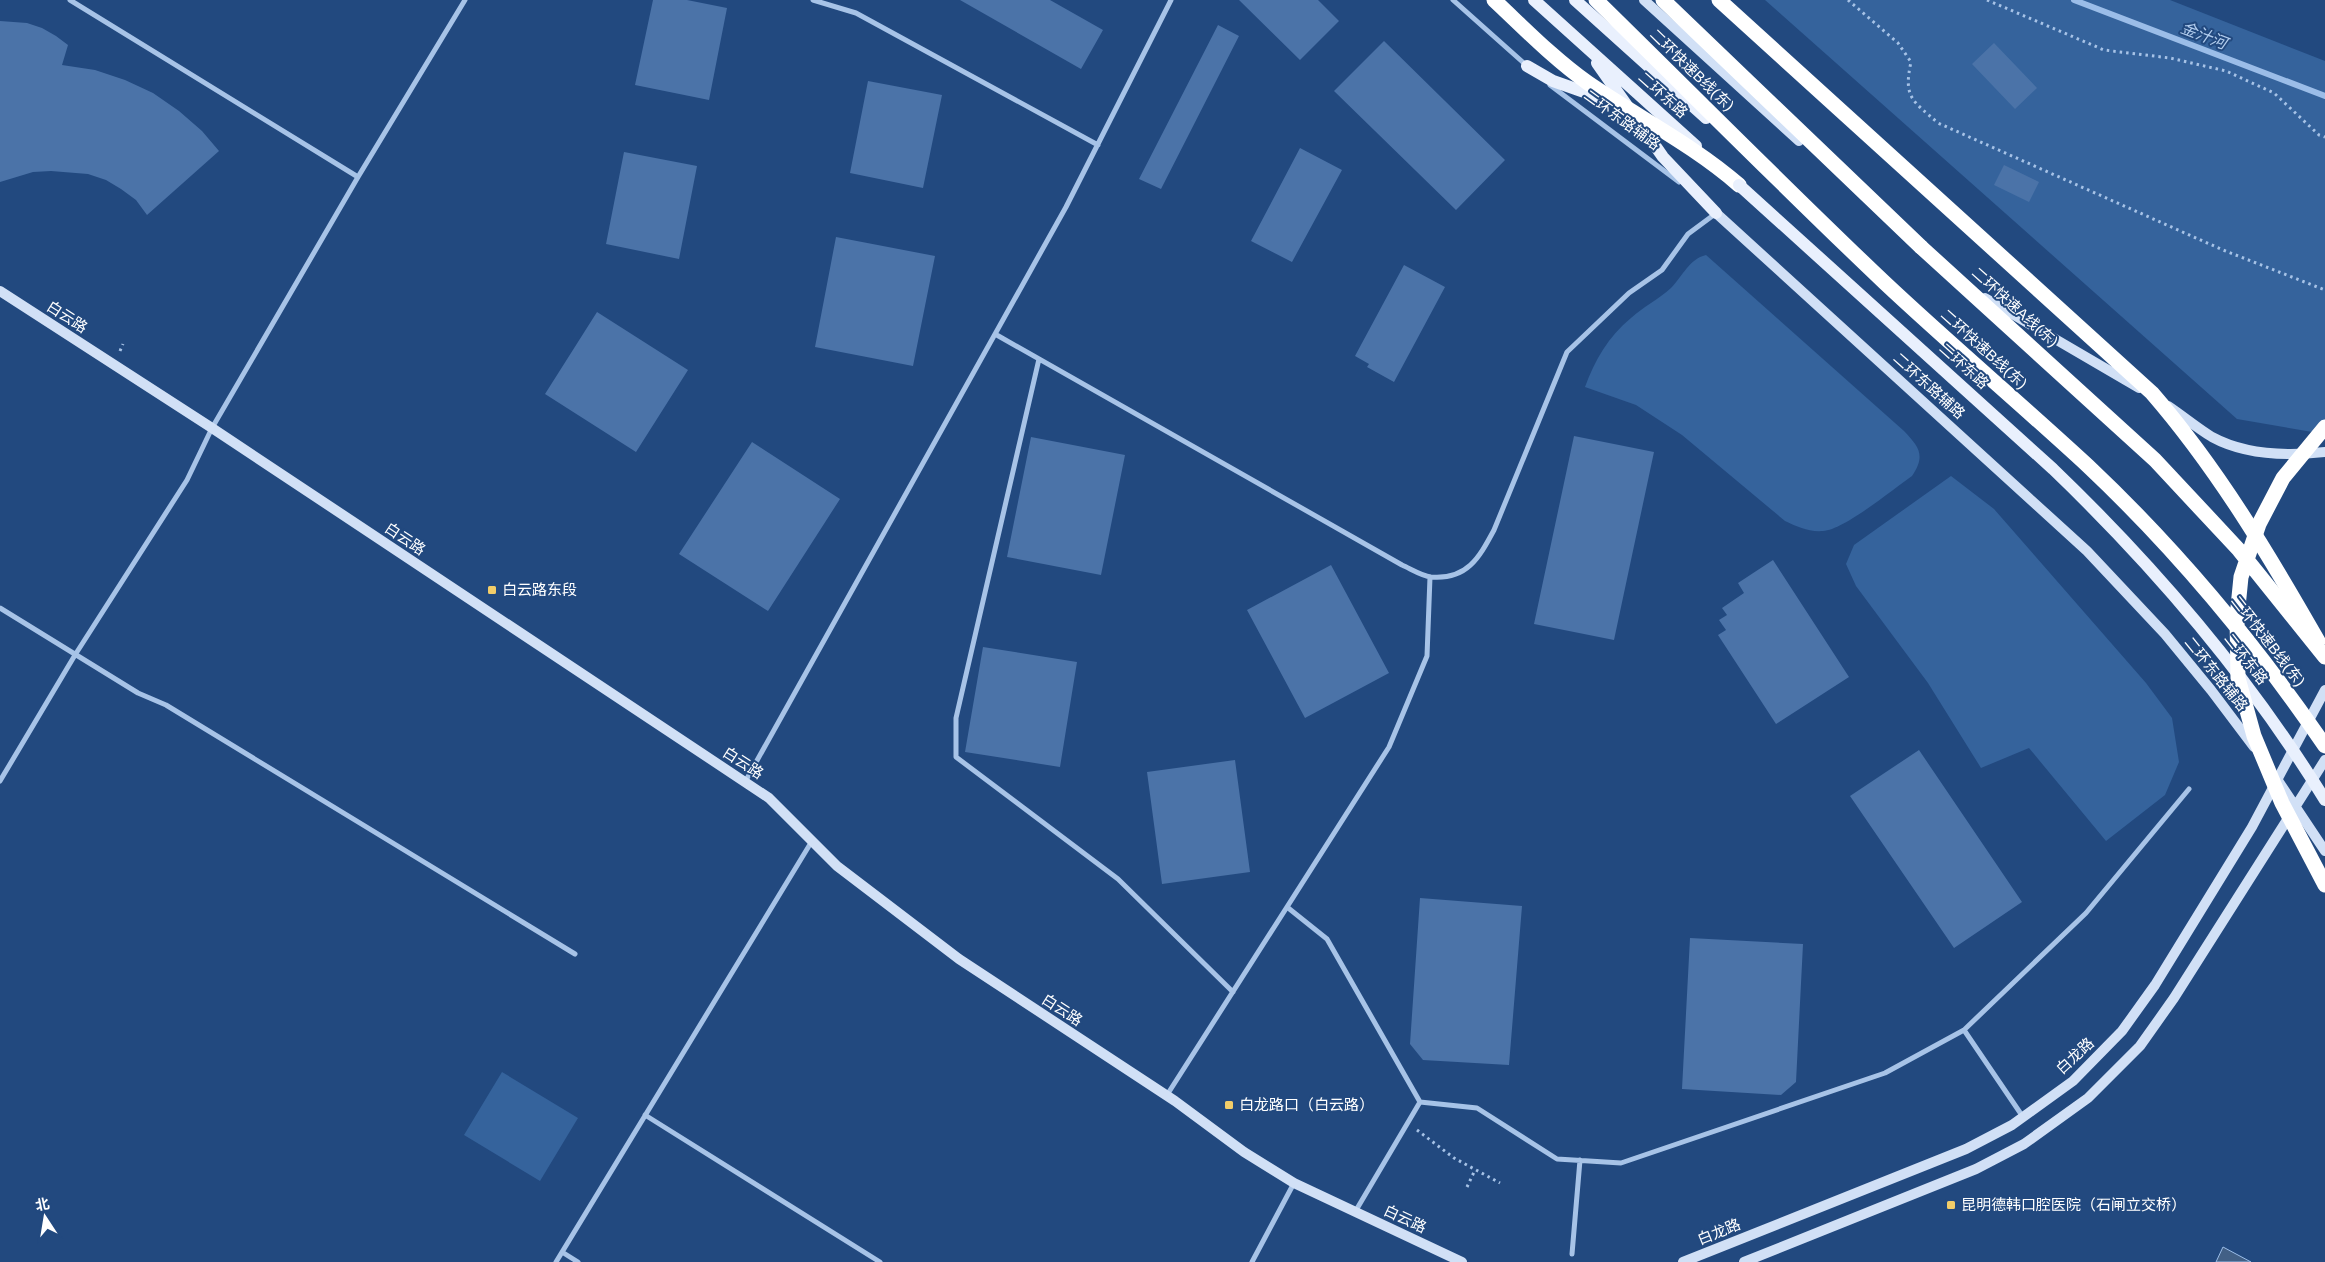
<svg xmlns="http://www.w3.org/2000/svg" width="2325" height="1262" font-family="Arial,'Noto Sans SC',sans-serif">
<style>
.green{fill:#35639c}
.water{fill:#426086;stroke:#9bbde8}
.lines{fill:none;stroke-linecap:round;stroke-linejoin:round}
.stream{stroke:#9bbde8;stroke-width:6}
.building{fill:#4b73a8}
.path{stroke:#a7c3e7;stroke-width:3;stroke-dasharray:2.5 4;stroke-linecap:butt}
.street{stroke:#a7c3e7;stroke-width:5}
.secondary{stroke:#d1e0f6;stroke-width:10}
.primary{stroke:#e9f0fd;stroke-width:12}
.highway{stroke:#fff;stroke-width:15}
.primary-bridge{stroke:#e9f0fd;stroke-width:12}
.highway-bridge{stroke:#fff;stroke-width:15}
.poi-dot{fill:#f2cd69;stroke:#22497f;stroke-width:2}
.labels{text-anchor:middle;stroke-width:4;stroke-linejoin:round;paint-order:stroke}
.street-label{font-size:15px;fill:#fff;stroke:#22497f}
.poi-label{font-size:15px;fill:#fff;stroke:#22497f;text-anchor:start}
.water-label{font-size:16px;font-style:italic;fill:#b2cdee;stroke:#22497f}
</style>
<rect width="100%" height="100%" fill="#22497f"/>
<path class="green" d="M1765,0H2170L2325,61V425L2318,433L2237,419Z
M1706,255L1904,431C1919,447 1926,455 1912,476C1893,489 1844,530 1823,531C1808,532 1798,527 1785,521L1682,435L1636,405L1585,387C1595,360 1608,337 1631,318C1643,307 1659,299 1671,288C1683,276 1689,259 1706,255Z
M1951,476L1994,509L2146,683L2172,718L2179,762L2165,795L2106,841L2029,748L1981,768L1928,683L1856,586L1846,564L1854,545Z
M502,1072L578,1118L540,1181L464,1135Z"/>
<path class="water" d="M2223,1247L2251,1262H2216Z"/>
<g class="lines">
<path class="stream" d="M2074,0L2325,96"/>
</g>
<path class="building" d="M653,0H687L727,8L709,100L635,85Z
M960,0H1050L1103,30L1081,69Z
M1239,0H1318L1339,21L1300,60Z
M0,21L27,23L42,28L56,36L68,45L62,65L95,70L125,80L153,93L179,111L202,131L219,151L147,215L136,200L121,189L106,180L88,174L51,171L33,172L0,182Z
M1218,25L1239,36L1161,189L1139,179Z
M1384,41L1505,160L1456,210L1334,91Z
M1994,43L2037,88L2015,109L1972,64Z
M868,81L942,95L923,188L850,173Z
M1300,148L1342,170L1292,262L1251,241Z
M624,152L697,166L679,259L606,244Z
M2004,165L2039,182L2029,202L1994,185Z
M836,237L935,256L913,366L815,347Z
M1404,265L1445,287L1394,382L1367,367L1369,364L1355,356Z
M597,312L688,370L636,452L545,394Z
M1574,436L1654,452L1614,640L1534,624Z
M1031,437L1125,455L1101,575L1007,557Z
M752,442L840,499L768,611L679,554Z
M1773,560L1849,677L1776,724L1718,635L1726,630L1719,620L1727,615L1722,608L1744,593L1738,583Z
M1331,565L1389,673L1305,718L1247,610Z
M983,647L1077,662L1060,767L965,752Z
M1919,750L2022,902L1954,948L1850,796Z
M1235,760L1250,872L1162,884L1147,772Z
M1420,898L1522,906L1509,1065L1423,1060L1410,1044Z
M1690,938L1803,944L1796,1082L1781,1095L1682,1089Z"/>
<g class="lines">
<path class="path" d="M1848,0L1898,43L1911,62C1903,98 1913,101 1938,123L2223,250L2325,290
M1987,0L2104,50L2170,58L2226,71L2274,93L2319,135L2325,137
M120,351L123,344
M1417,1130L1454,1158L1500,1183
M1467,1187L1475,1170"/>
<path class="street" d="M70,0L358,177
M813,0L856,13L1098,145
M1453,0L1526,65
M1550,85L1679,182
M995,334L1402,565C1411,569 1422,576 1431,577C1467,580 1479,558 1494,530L1567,352L1629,293L1662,270L1688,234L1715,214
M1039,359L956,718V757L1118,879L1233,992
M0,608L138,693L166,705L575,954
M0,781L75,655L187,480L212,428L358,177L465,0
M745,782L1066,207L1171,0
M1287,907L1327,939L1420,1102L1477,1108L1557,1159L1621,1163L1885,1073L1964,1030L2086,913L2189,789
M1964,1030L2023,1117
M1167,1095L1389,747L1427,656L1430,577
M645,1115L880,1262
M1355,1212L1420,1102
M562,1252L578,1262
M1572,1254L1580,1160
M556,1262L812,841
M1252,1262L1294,1183"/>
<path class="secondary" d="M1644,0L1799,141
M1716,213L2087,551L2165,634L2211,690L2254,747
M0,291L212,428L769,798L837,866L959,959L1175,1101L1244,1152L1294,1183L1462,1262
M1985,298L2139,388
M2168,406C2183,416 2197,428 2212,437C2245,455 2289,456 2325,452
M2277,779L2325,851
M1683,1262L1966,1149L2012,1125L2073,1081L2122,1031L2155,985L2252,827L2325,690
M1744,1262L1976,1169L2024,1144L2088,1098L2140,1046L2174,998L2325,760"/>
<path class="primary" d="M1534,0L1696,146
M1575,0L1706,118
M1597,63L1663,157L1716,213
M1527,66L1553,81L1607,100"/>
<path class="highway" d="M1494,0C1524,28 1554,59 1588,83C1639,118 1693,145 1739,185
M1663,0L1921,247
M1719,0L2152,393C2217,468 2269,555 2318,641"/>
<path class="primary-bridge" d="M1739,185L2053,469C2156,568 2250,678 2325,800"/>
<path class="highway-bridge" d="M1596,0C1692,94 1787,190 1885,283C1951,345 2021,404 2088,466C2177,550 2256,645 2325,746
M1921,247L2155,460L2239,550L2325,657
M2325,427L2283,478L2259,524L2241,577L2237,617L2238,678L2254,736L2282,803L2325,885"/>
</g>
<g class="poi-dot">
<rect x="487" y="585" width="10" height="10" rx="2.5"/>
<rect x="1224" y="1100" width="10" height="10" rx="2.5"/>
<rect x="1946" y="1200" width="10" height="10" rx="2.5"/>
</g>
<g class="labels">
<g class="street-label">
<text transform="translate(1692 70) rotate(44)" y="5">二环快速B线(东)</text>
<text transform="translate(1663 95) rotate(42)" y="5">二环东路</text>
<text transform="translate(1622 120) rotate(36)" y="5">二环东路辅路</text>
<text transform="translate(2015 307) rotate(42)" y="5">二环快速A线(东)</text>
<text transform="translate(67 317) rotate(33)" y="5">白云路</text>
<text transform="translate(1984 349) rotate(42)" y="5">二环快速B线(东)</text>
<text transform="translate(1964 366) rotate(42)" y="5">二环东路</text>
<text transform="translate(1929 386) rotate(42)" y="5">二环东路辅路</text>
<text transform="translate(405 539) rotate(34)" y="5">白云路</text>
<text transform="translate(2268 641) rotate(52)" y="5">二环快速B线(东)</text>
<text transform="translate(2246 659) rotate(52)" y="5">二环东路</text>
<text transform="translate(2216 674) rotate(51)" y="5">二环东路辅路</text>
<text transform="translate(743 763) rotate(33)" y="5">白云路</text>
<text transform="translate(1062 1010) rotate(33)" y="5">白云路</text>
<text transform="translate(2075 1056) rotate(-43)" y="5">白龙路</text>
<text transform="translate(1405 1219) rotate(25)" y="5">白云路</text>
<text transform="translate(1719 1232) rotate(-22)" y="5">白龙路</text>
</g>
<g class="poi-label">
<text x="502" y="595">白云路东段</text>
<text x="1239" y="1110">白龙路口（白云路）</text>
<text x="1961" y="1210">昆明德韩口腔医院（石闸立交桥）</text>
</g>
<g class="water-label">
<text transform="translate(2204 35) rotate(21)" y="6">金汁河</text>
</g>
</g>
<g transform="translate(45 1217) rotate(348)" stroke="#22497f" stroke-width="4" paint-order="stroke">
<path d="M0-4L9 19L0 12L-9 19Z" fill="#ffffff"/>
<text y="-8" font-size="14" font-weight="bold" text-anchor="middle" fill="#ffffff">北</text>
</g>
</svg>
